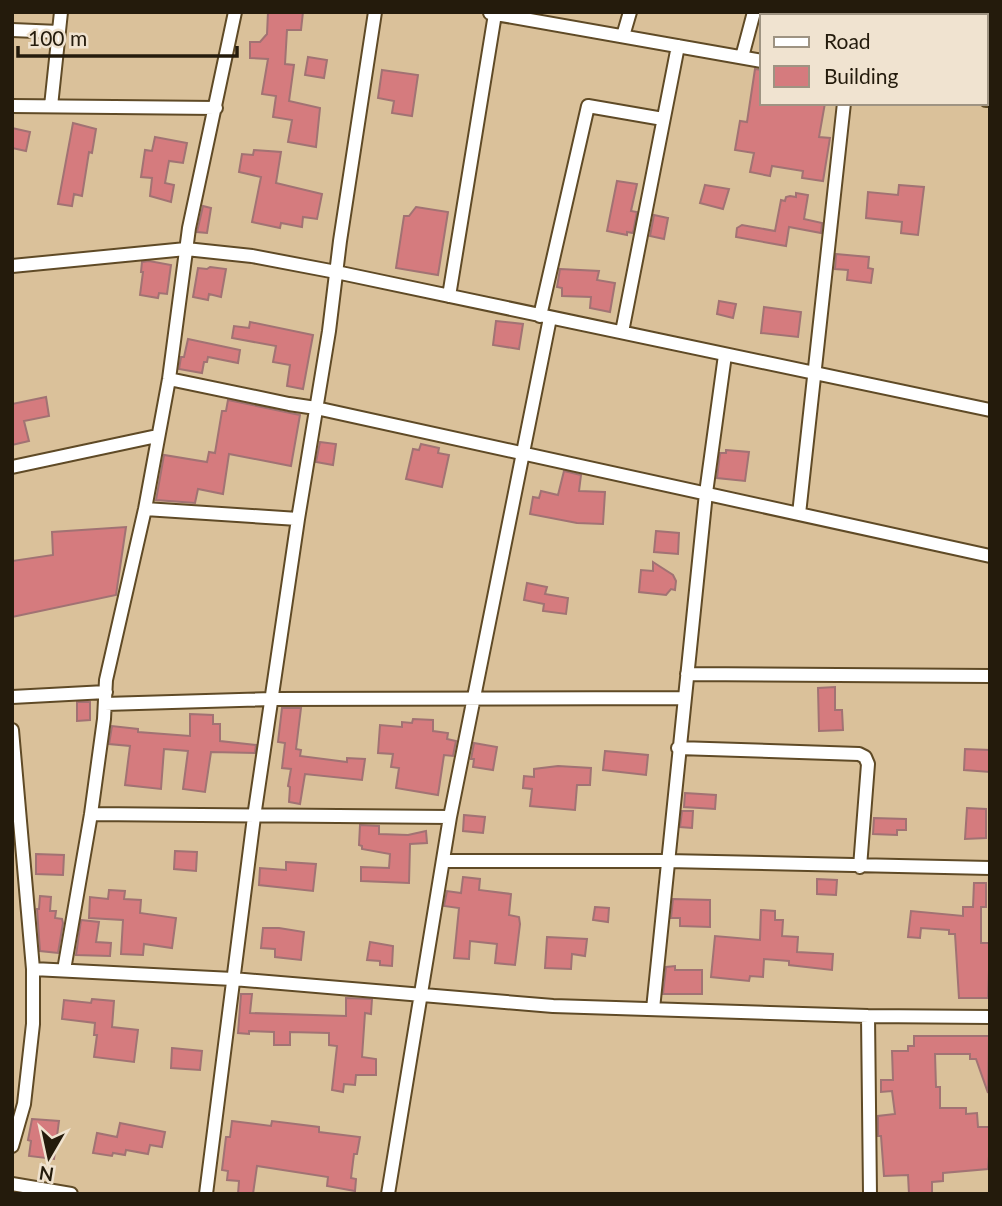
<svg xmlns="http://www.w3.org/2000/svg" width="1002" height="1206" font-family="Lato,sans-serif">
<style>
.building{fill:#d57b7e;stroke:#a17273;stroke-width:2}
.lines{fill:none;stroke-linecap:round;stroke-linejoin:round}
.street-casing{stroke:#5f4a26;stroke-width:16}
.street{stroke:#fff;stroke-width:12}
</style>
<rect width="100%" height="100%" fill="#dac19a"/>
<path class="building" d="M268,12H303L301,30H287L285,64L294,65L289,101L320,108L316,147L288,142L292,120L273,117L276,96L262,94L268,59L250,58V42H260L267,34Z
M308,57L327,60L324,78L305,75Z
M755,69L762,70V103H825L819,137L830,138L823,181L802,178L803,171L772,166L770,176L750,172L754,153L735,150L740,121L747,122Z
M382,70L418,75L412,116L392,113L394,101L378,98Z
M73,123L96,129L92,153L89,152L82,196L74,194L72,206L58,204Z
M12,128L30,132L26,151L12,148Z
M155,137L187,143L183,163L169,161L165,183L174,185L171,202L150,196L152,178L141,177L145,150L152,151Z
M254,150L281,152L276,183L322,194L317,219L303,217L302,227L281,223L280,228L252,222L261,177L239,172L242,154L253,155Z
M617,181L637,184L631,211L637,212L633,233L627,232V235L607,231Z
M705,185L729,189L723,209L700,203Z
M899,185L924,187L918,235L901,233L902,222L866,218L868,192L898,195Z
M796,193L808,195L804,219L822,223L821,233L789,227L786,246L736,237L737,228L742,225L775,231L781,200L785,201L786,197L790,196L796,197Z
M203,206L211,208L207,233L197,232Z
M416,207L448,212L438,275L396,268L404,216H409Z
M654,215L668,218L664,239L650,236Z
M836,254L869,257L868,268L873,269L871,283L847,280L848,270L835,269Z
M149,261L171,265L167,294L159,293L158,298L140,295L143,272H141L142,262Z
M210,267L226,269L221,297L209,294L208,300L193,297L198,268L207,269Z
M560,269L599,271L597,280L615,283L610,312L590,308L591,297L562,296V288L557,287Z
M719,301L736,304L733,318L717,314Z
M764,307L801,312L798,337L761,333Z
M496,321L523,324L519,349L493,345Z
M250,322L313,335L303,389L287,386L290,365L273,362L276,346L232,338L234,326L249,328Z
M188,339L240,350L238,363L208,357L207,362H204L202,373L179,369L181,357H184Z
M46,397L49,416L24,421L29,441L12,445V404Z
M228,400L300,415L291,466L229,454L223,494L198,489L195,503L156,500L164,455L207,462L209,452L215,453L222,411H226Z
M320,442L336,444L333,465L316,462Z
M421,444L439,448L438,453L449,455L442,487L406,479L413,449L419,450Z
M726,450L749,452L745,481L717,478L720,453H726Z
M564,471L581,475L579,491L605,492L603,524L577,523L530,514L533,497L539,498L541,491L558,495Z
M126,527L116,595L12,617V561L53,555L52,532Z
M656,531L679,533L678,554L654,552Z
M653,562L673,575L676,581L675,590L671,589L666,595L639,592L641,570L653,571Z
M527,583L547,587L545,594L568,598L566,614L543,611L544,604L524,600Z
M835,687V710H842L843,730L819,731L818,688Z
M77,702H90V720L77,721Z
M282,708H301L296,749L301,750L300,756L347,762V758L365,759L362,780L305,774L300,804L289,802L290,787L288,786L291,769L282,768L285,743L278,742Z
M190,714L213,715V724H220V741L256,745L255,753L211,752L205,792L183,789L188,751L164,749L161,789L125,785L130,746L109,744L112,726L138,729V732L190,736Z
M413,719L433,720V731L448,733L447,739L456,741L453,756L444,755L438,795L396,788L399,768L391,767L393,754L378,753L380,725L402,727V722L412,723Z
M474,743L497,747L493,770L473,767L474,759H471Z
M965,749L990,750V772L964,770Z
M605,751L648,755L646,775L603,770Z
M558,766L591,768L590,785H577L575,810L530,806L532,789L523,788L524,776L534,777V769Z
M685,793L716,795L715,809L684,807Z
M967,808L986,809V838L965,839Z
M682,811H693L692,828L680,827Z
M464,815L485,817L483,833L463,831Z
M874,818L906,819V830H897V835L873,834Z
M360,825L379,826V834L408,835L426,831L427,843L410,844L409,883L361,881V867L389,868L390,854L362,849V846L359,845Z
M175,851L197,852L196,871L174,869Z
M36,854L64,855L63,875L36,874Z
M286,862L316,864L313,891L259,885L260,868L286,870Z
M463,877L480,879L479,890L511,894L509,915L519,917L520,924L515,965L495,963L497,944L470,941L469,959L454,958L459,908L444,906L447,891L461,893Z
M817,879L837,880L836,895L817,894Z
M974,883H986V907H981V943H990L988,998H959L955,934H949V930L921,928L920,938L908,937L911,911L963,916V907H973Z
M109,890L125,891L124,899L141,900L140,913L176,918L172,948L144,944L143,955L121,954L123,920L89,918L90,897L108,899Z
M40,896L51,897L50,911H56L55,918L62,919L63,923L58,953L40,951L37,909H39Z
M673,899L710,900V927L680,926V918H671Z
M595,907L609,908L608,922L593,920Z
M761,910L775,911V920H783L782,936L798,937L797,952L833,954L832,970L789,965V961L764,959L763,977L750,976L749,981L711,977L715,936L760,940Z
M81,920L99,922L96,942L111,943L110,956L76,955Z
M263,928H279L304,932L301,960L275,957V949L261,948Z
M547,937L587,939L585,956L572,954L571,969L545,968Z
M370,942L393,946L392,966L380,965V961L367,960Z
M675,966V970H702V994H663L666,967Z
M241,994H252L250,1013L346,1016V998L372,999L371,1014L365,1013L362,1057L376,1059V1075H356L355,1085L344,1084L343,1092L332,1090L337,1046L329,1045V1033L290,1032V1045H274V1032L249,1031V1034L238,1033Z
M92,999L114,1001L112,1027L138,1030L134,1062L94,1057L97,1035H94L95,1023L62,1019L64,1000L91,1003Z
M914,1036H989L988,1093L976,1059H970V1054H935L936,1087H940V1108H966V1114L977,1113L978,1127H990V1143L988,1169L943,1173V1181L932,1182V1194H909L908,1175L884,1176L881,1136H878V1116L895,1114L892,1091L881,1092V1080H893L892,1051H908V1046H914Z
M172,1048L202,1051L200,1070L171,1068Z
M32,1119L59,1121L54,1159L29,1156L31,1141L28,1140Z
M232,1121L271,1126L272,1121L319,1127V1132L360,1137L357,1154H354L351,1178L356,1179L355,1191L327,1186L328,1177L257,1166L253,1194H238L239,1181L227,1180L228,1171L222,1170L226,1137H230Z
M120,1123L165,1132L162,1147L150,1145L148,1154L126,1150L125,1155L113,1153L112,1156L93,1153L97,1133L117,1137Z"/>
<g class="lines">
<defs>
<path id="street" d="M490,13L762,61
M12,30L59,32
M623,36L630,12
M742,57L754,12
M986,100H990
M12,106L216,108
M51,106L61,12
M12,266L186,249L252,256L336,272L990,410
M449,296L495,14
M540,316L588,106L663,119
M622,332L678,46
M169,379L289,404L316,408L990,556
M12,467L157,436
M145,509L298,519
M799,514L844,103
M687,674L990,676
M12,697L106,692
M105,704L273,699L684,698
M12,730L33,969V1024L24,1104L12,1146
M678,748L859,754L865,757L868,764L860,867
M91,814L450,817
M444,861H667L990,868
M33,969L233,979L553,1006L868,1016L990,1017
M64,970L91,814L104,719L106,680L145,509L169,379L189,228L235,12
M653,1009L706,493L725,355
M868,1016L870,1194
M12,1184L71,1194
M206,1194L254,817L298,519L329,331L340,241L375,12
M388,1194L450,817L550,318"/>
</defs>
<use href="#street" class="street-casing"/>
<use href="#street" class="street"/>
</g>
<rect width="1002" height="1206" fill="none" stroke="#241b0c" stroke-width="28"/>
<rect x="760" y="14" width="228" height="91" fill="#f0e3d0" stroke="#9e9382" stroke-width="2"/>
<rect x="774" y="37" width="35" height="10" fill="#ffffff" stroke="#9e9382" stroke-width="2"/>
<text x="824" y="49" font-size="21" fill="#241b0c">Road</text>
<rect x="774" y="66" width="35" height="21" fill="#d57b7e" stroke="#9e9382" stroke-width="2"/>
<text x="824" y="84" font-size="21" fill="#241b0c">Building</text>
<g transform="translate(49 1157) rotate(189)" stroke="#f0e3d0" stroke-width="5" paint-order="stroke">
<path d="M0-5L12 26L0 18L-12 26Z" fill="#241b0c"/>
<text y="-10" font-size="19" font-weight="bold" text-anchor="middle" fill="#241b0c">N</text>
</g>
<path d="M18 46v10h219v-10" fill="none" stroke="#241b0c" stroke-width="3.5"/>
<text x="28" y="46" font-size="21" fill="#241b0c" stroke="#f0e3d0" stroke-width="5" paint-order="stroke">100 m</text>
</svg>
